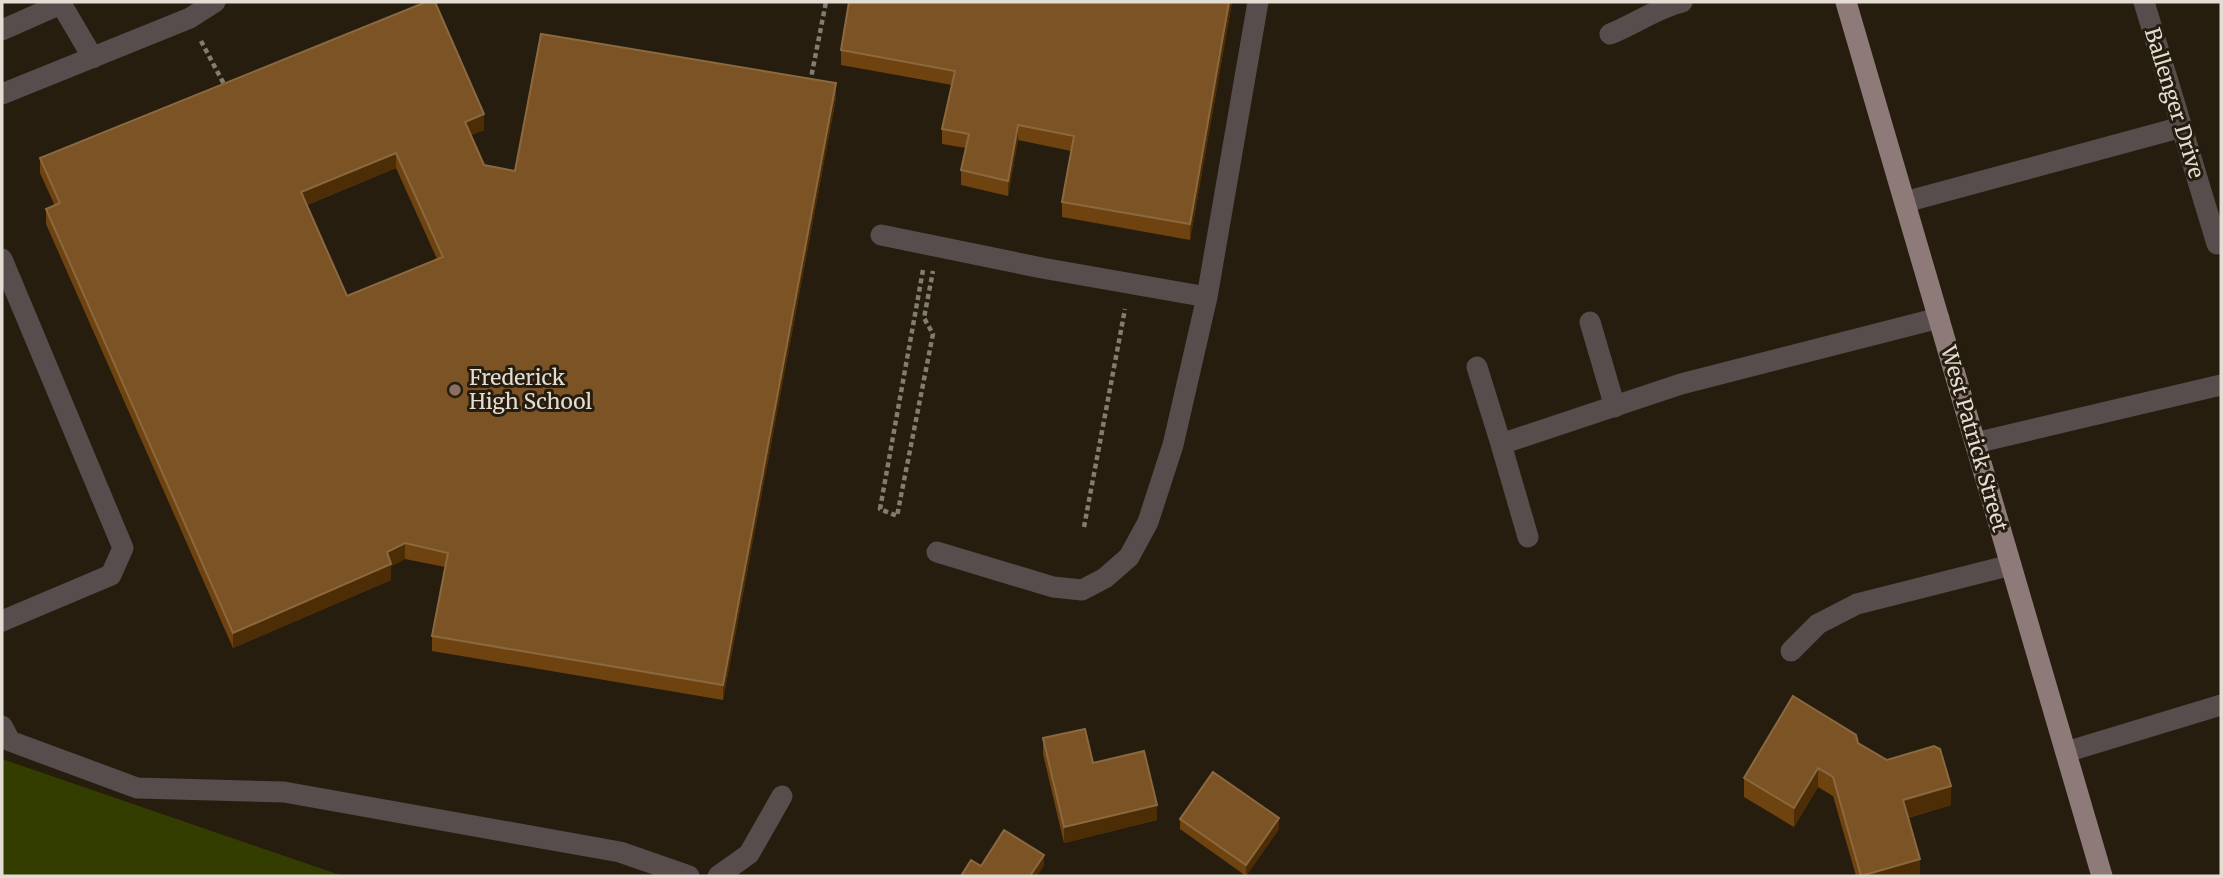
<svg xmlns="http://www.w3.org/2000/svg" width="2223" height="878" font-family="Merriweather,serif">
<style>
.green{fill:#333d00}
.lines{fill:none;stroke-linecap:round;stroke-linejoin:round}
.path{stroke:#847c71;stroke-width:4.5;stroke-dasharray:5 3.5;stroke-linecap:butt}
.minor{stroke:#564d4c;stroke-width:21}
.major{stroke:#8e7a79;stroke-width:21}
.wall{fill:#6e430f;fill-rule:evenodd}
.shaded-wall{fill:#4c2d06}
.building{fill:#7b5324;stroke:#8b6940;stroke-width:2;fill-rule:evenodd}
.education-dot{fill:#8d6e63;stroke:#261d0f;stroke-width:2.5}
.labels{text-anchor:middle;stroke-width:6;stroke-linejoin:round;paint-order:stroke}
.street-label{font-size:21px;fill:#e4ddd4;stroke:#261d0f}
.poi-label{font-size:21px;fill:#e4ddd4;stroke:#261d0f;text-anchor:start}
</style>
<rect width="100%" height="100%" fill="#261d0f"/>
<path class="green" d="M2,759L343,876H2Z"/>
<g class="lines">
<path class="path" d="M201,41L225,86
M810,83L826,2
M923,270L880,509L897,516L933,334L924,318L933,271
M1084,527L1125,309"/>
<path class="minor" d="M60,2L93,58
M2144,2L2217,244
M2,30L61,4
M1610,34C1635,24 1657,8 1682,2
M2,94L190,18L215,2
M1905,202L2182,127
M881,235L1042,268L1207,297
M2,259L123,548L111,575L2,621
M1590,322L1615,407
M1477,367L1501,444L1681,384L1939,318
M1975,443L2221,385
M1501,444L1528,537
M937,552L1053,587L1082,590L1105,578L1129,557L1148,522L1173,445L1207,297L1258,2
M1791,651L1818,624L1857,604L2011,565
M2,726L10,741L137,788L284,792L620,852L689,876
M2066,752L2221,705
M718,876L749,854L782,796"/>
<path class="major" d="M1846,2L2102,876"/>
</g>
<path class="wall" d="M1232,2L1190,240L1062,217V202L1071,151L1018,140L1008,196L961,185V170L966,148L942,144V129L952,85L841,65V50Z
M836,98L723,700L432,651V636L445,567L405,559L391,566V580L233,648L46,224V209L55,206L40,173V158L484,130L471,135L484,165L515,171ZM396,168L437,259L347,296L307,205Z
M1043,738L1093,763L1157,820L1064,843L1043,754Z
M1858,743L1887,760L1951,805L1908,818L1920,876H1856L1833,796L1818,787L1794,827L1744,797V778Z
M1180,819L1279,829L1246,876L1180,829Z"/>
<path class="shaded-wall" d="M1229,2H1232L1190,240V224Z
M836,83V98L723,700V685Z
M484,114V130L465,137V122Z
M1018,125V140L1008,196V181Z
M396,153V168L301,207V192Z
M405,543V559L391,566V580L233,648V633Z
M1818,768V787L1794,827V808Z
M1951,786V805L1903,819V800Z
M1157,805V820L1064,843V827Z
M1279,818V829L1246,876V865Z
M1044,855V866L1037,876H1030Z
M1920,859V876H1861Z"/>
<path class="building" d="M426,2H435L484,114L465,122L484,165L515,171L541,34L836,83L723,685L432,636L448,553L405,543L387,552L391,564L233,633L46,209L60,203L40,158ZM396,153L443,257L347,296L301,192Z
M849,2H1229L1190,224L1062,202L1074,136L1018,125L1008,181L961,170L969,134L942,129L955,71L841,50Z
M1793,696L1856,735L1858,743L1887,760L1934,746L1940,749L1951,786L1903,800L1920,859L1861,876L1833,777L1818,768L1794,808L1744,778Z
M1085,729L1093,763L1144,751L1157,805L1064,827L1043,738Z
M1213,772L1279,818L1246,865L1180,819Z
M1004,830L1044,855L1030,876H961L971,860L981,866Z"/>
<circle class="education-dot" cx="455" cy="390" r="7"/>
<g class="labels">
<g class="street-label">
<text transform="translate(2174 103) rotate(73)" y="7">Ballenger Drive</text>
<text transform="translate(1974 439) rotate(74)" y="7">West Patrick Street</text>
</g>
<g class="poi-label">
<text x="469" y="385">Frederick<tspan x="469" dy="24">High School</tspan></text>
</g>
</g>
<rect width="2223" height="878" fill="none" stroke="#e4ddd4" stroke-width="7"/>
</svg>
